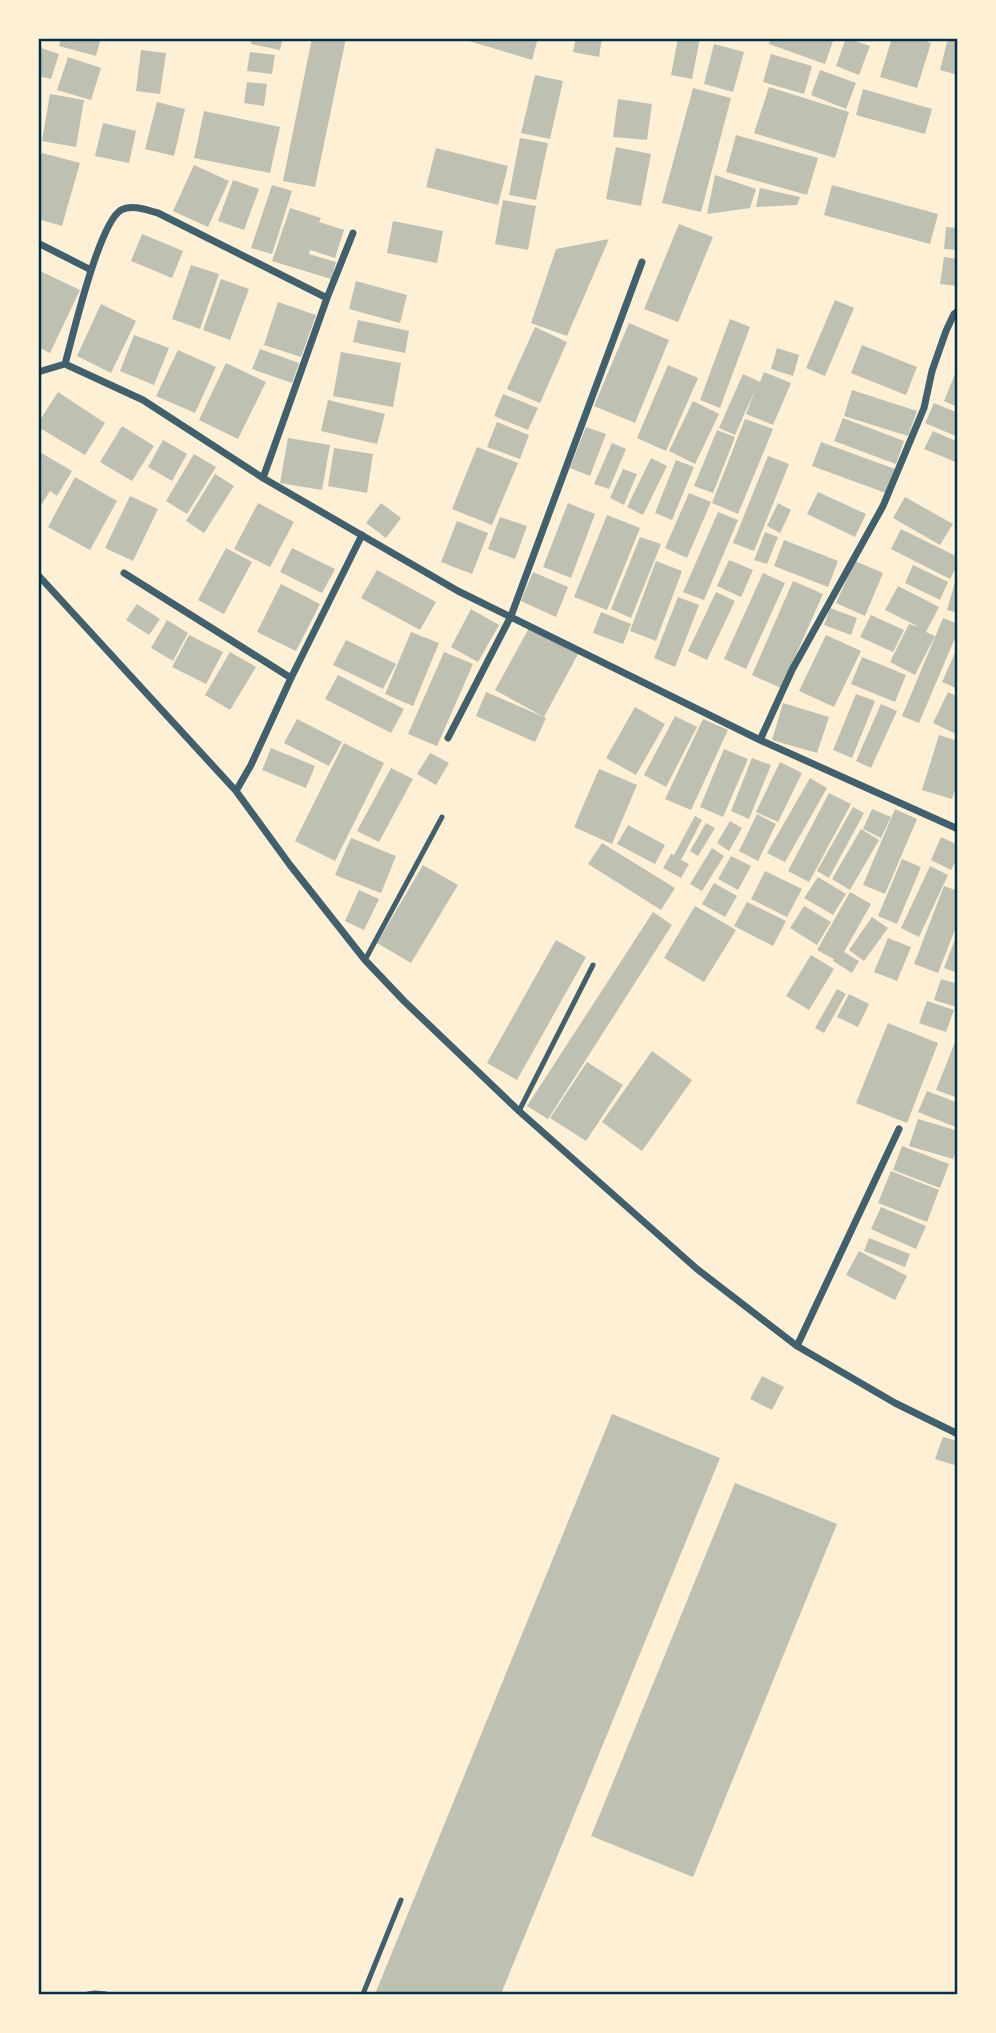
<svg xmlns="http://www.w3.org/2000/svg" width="996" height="2033" font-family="'DM Sans',sans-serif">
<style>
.building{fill:#bec0b2}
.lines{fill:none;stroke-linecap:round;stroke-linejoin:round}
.service{stroke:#3f606c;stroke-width:5}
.minor{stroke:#3f606c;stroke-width:7}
.neatline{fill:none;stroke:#003049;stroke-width:2.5}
</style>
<rect width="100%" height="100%" fill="#fdf0d5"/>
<path class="building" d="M61,38H101L96,56L59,46Z
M252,38H283L280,50L251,44Z
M312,38H346L315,187L283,181Z
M459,38H538L532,60Z
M576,38H602L599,57L573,52Z
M678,38H700L692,79L671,75Z
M771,38H834L825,64L769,44Z
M846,38L870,46L859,75L836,66Z
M892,38H919L931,43L917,88L880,77Z
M948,38H958V75L940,70Z
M714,44L744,52L733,92L704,84Z
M38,47L59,54L51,79L38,76Z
M141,50L166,53L160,94L136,91Z
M250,52L275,55L272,74L247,71Z
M771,54L812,66L804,94L763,82Z
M68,57L101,68L91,100L57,90Z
M820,70L856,83L846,109L811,95Z
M535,75L563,81L550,139L521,133Z
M247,82L267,84L264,106L244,103Z
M769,87L849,112L835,158L754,133Z
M693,88L731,98L701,212L662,203Z
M863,89L932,109L925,134L856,115Z
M50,94L84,100L76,147L42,141Z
M618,99L652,104L647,140L613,137Z
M157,102L185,109L174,156L145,149Z
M204,111L280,127L270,173L194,158Z
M103,123L136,131L129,163L95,156Z
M736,135L818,158L807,195L726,172Z
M520,138L548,143L536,200L509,195Z
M616,147L651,154L641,206L606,199Z
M436,148L508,166L498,205L426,187Z
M42,153L80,163L62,226L38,219V164Z
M194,165L229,181L208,227L173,211Z
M715,175L756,189L750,208L707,214Z
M233,180L259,189L244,230L218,221Z
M272,185L292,191L272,254L251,248Z
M832,185L938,214L930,244L824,215Z
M760,188L800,197L797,205L756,207Z
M503,200L536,206L528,250L495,244Z
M290,208L321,218L319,222L344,230L335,258L310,250L309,254L336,262L331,279L272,261Z
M393,221L443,231L437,263L387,253Z
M679,224L713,237L678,322L644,309Z
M946,227L958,228V250L944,249Z
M142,234L183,251L172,278L131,261Z
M609,239L567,336L531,323L556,249Z
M944,257L958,259V286L940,284Z
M191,265L219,274L200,329L172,319Z
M38,270L80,290L50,353L38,347Z
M221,279L249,289L230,340L203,330Z
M356,281L407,295L400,323L349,309Z
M835,300L854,308L825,376L806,368Z
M278,302L316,315L301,357L264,345Z
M101,304L136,321L111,373L77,356Z
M730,319L750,327L720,408L700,400Z
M358,320L409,331L405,353L353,342Z
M629,323L669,340L635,423L594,406Z
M535,327L567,342L540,403L507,389Z
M134,335L169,348L154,385L120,371Z
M862,345L917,367L906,395L851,373Z
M777,348L799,355L793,376L771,369Z
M260,349L299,363L292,383L252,369Z
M178,350L216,367L195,413L156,396Z
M341,352L401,363L393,407L333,396Z
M226,363L266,382L238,439L199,420Z
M668,365L698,378L666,451L637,438Z
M957,369H958V407L944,401Z
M764,372L791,383L773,425L746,414L756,388L735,435L719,428L743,374L760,382Z
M852,390L917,411L908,436L844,416Z
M58,392L105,423L85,455L38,427V423Z
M503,394L538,408L528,430L494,416Z
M328,400L385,414L377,444L321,431Z
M693,401L719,414L695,464L669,451Z
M934,403L958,413V437L925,423Z
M843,418L904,441L896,464L834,441Z
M745,419L773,429L738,514L712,503Z
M497,422L529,435L520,459L487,447Z
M122,426L154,446L132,481L100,462Z
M586,427L606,434L590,476L570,468Z
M717,430L735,437L713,493L694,486Z
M933,431L958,442V463L924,449Z
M288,438L330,445L322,490L280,483Z
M163,440L187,454L172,481L148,467Z
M821,442L895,469L886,493L812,466Z
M612,443L626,449L609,489L594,484Z
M477,447L518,463L492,525L452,509Z
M334,448L373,454L367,493L328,486Z
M38,451L72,471L57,496L50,491L38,510Z
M194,454L216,467L187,514L166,501Z
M768,456L789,464L754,551L733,543Z
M651,458L667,466L643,515L627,507Z
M676,460L694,467L672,520L655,513Z
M623,469L637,474L624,505L610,498Z
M215,474L234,486L204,533L186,521Z
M75,477L117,501L90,550L48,527Z
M818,492L866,514L855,537L807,514Z
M689,493L711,502L687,558L665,548Z
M130,496L158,509L133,561L105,548Z
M905,497L953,524L940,545L893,518Z
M258,503L294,522L270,567L234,549Z
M381,503L401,518L386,538L366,523Z
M568,503L595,514L571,578L543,567Z
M778,503L791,510L780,533L767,526Z
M718,512L738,520L704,600L683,592Z
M607,515L640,528L607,610L574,597Z
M500,517L527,526L515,559L488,549Z
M457,521L488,533L472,574L441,562Z
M901,529L958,557V564L950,579L891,549Z
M765,532L778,537L767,564L754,560Z
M640,537L661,544L631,618L611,609Z
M784,540L838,561L828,587L774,566Z
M226,548L252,562L224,614L198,600Z
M292,548L335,569L322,593L280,572Z
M729,560L753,570L741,597L717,586Z
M656,561L682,571L656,641L630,631Z
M855,561L883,573L865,616L836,603Z
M913,565L948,582L940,600L905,583Z
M377,570L436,602L420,630L361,598Z
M533,572L568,587L556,617L521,601Z
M763,573L785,583L746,669L724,659Z
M793,581L823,594L781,688L752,675Z
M955,582L958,583V613L947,610Z
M281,584L320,604L296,651L257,632Z
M898,586L939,607L926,632L935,636L915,675L890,662L909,624L919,627L885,610Z
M716,592L735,601L707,660L688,651Z
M678,597L699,605L675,667L654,658Z
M137,604L160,619L149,635L126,620Z
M830,608L857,618L851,635L824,625Z
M471,609L499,625L478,662L451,647Z
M601,612L631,624L623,644L593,633Z
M871,615L904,630L893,652L860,637Z
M943,618L958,624V631L919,723L902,716Z
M167,620L188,633L173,661L151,648Z
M529,628L578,654L544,717L495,690Z
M411,632L439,643L413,706L385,694Z
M189,635L223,652L206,684L172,667Z
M826,635L861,651L834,707L799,691Z
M346,640L396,664L383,689L333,665Z
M958,646V689L942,682Z
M230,652L256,667L230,710L205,695Z
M444,652L473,664L437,746L408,734Z
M862,657L906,675L895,702L851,684Z
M338,675L404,709L391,733L325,699Z
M486,692L546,718L535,742L476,716Z
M948,692L958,697V735L933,723Z
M856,694L875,701L852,758L833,750Z
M783,703L829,717L817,753L772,740Z
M881,704L897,711L871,768L856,761Z
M635,707L665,724L636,775L606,758Z
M675,716L697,727L666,787L644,775Z
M297,719L342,742L329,766L284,743Z
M703,719L728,730L691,810L665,799Z
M939,735L958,741V781L952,799L922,790Z
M344,743L384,763L335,861L295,841Z
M271,748L315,766L306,788L262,770Z
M724,749L748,759L723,817L700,807Z
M430,753L449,763L436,785L417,774Z
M752,758L771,765L749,819L731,811Z
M780,762L802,773L778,822L756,812Z
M391,768L413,779L379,842L357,831Z
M599,769L637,785L612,844L574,827Z
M810,778L827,788L785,862L767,853Z
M829,793L851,804L809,882L788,871Z
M853,807L864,813L829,878L817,871Z
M872,809L891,817L881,838L863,829Z
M895,809L917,819L885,894L863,885Z
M757,814L776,824L758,861L739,851Z
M695,816L702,820L681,860L689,864L681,878L663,868L671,854L674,855Z
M730,821L742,828L729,851L717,843Z
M706,823L715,828L698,856L690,851Z
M628,825L665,845L655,864L617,844Z
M861,829L879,840L850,890L832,879Z
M941,837L958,845V856L951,870L931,860Z
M351,838L396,856L381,893L335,875Z
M602,843L675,888L661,910L588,864Z
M712,848L724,856L702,891L690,884Z
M731,856L751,866L738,890L718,879Z
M902,859L921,867L897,924L878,916Z
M423,865L458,885L411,963L377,943Z
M930,866L948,875L919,937L901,928Z
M765,871L802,889L787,917L751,899Z
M818,877L846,894L833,915L804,898Z
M714,883L737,896L725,917L702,904Z
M944,886L958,891V922L938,973L914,964Z
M359,890L379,899L364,930L345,921Z
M850,892L871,904L844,952L859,961L852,973L833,961L834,959L817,950Z
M747,902L786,921L773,946L734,926Z
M695,906L736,930L704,982L664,958Z
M804,906L831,922L817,945L790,928Z
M653,912L672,925L548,1119L527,1106Z
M872,917L888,928L864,961L849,950Z
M957,934H958V973L944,968Z
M888,938L911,947L897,981L874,972Z
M556,940L586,957L517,1080L487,1063Z
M811,955L834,969L809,1010L786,996Z
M941,979L958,984L956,1007L934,1000Z
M837,989L846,994L824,1033L815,1028Z
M849,994L869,1004L858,1027L837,1017Z
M927,1001L954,1010L946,1032L919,1023Z
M888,1023L938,1043L907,1123L856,1103Z
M957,1037H958V1098L936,1090Z
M652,1051L692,1080L642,1151L602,1122Z
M587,1062L623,1085L586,1141L550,1118Z
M927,1091L958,1103V1128L918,1112Z
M918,1119L958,1131V1145L953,1159L909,1146Z
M902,1146L949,1164L940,1188L893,1170Z
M891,1171L939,1190L927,1222L878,1203Z
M881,1207L926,1226L916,1249L871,1229Z
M869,1238L910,1254L905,1267L864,1251Z
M859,1251L907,1276L895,1300L846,1275Z
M762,1376L784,1387L772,1410L750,1399Z
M612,1414L720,1458L501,1994H375Z
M943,1437L958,1441V1466L935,1459Z
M735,1483L837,1524L693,1877L591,1836Z"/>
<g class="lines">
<path class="service" d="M365,960L442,817
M519,1111L593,965
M88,1994L95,1993L106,1994
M363,1994L401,1900"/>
<path class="minor" d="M38,243L91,270
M327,298L158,213C147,210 132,204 121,210C99,223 73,335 65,364L143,400L263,478L458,591L760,740L958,829
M38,372L65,364
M263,478L327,298L353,233
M362,535L291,678L251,765L236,791L290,865L365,960L404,1001L519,1111L697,1269L797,1346L895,1403L958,1434
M124,573L291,678
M38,575L236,791
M448,738L511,616L642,262
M760,740L792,670L883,506L924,408L932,371L946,331L954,314L958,311
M797,1346L899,1129"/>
</g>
<rect width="996" height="2033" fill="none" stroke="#fdf0d5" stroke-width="80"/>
<rect x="40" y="40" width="916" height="1953" class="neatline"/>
</svg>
